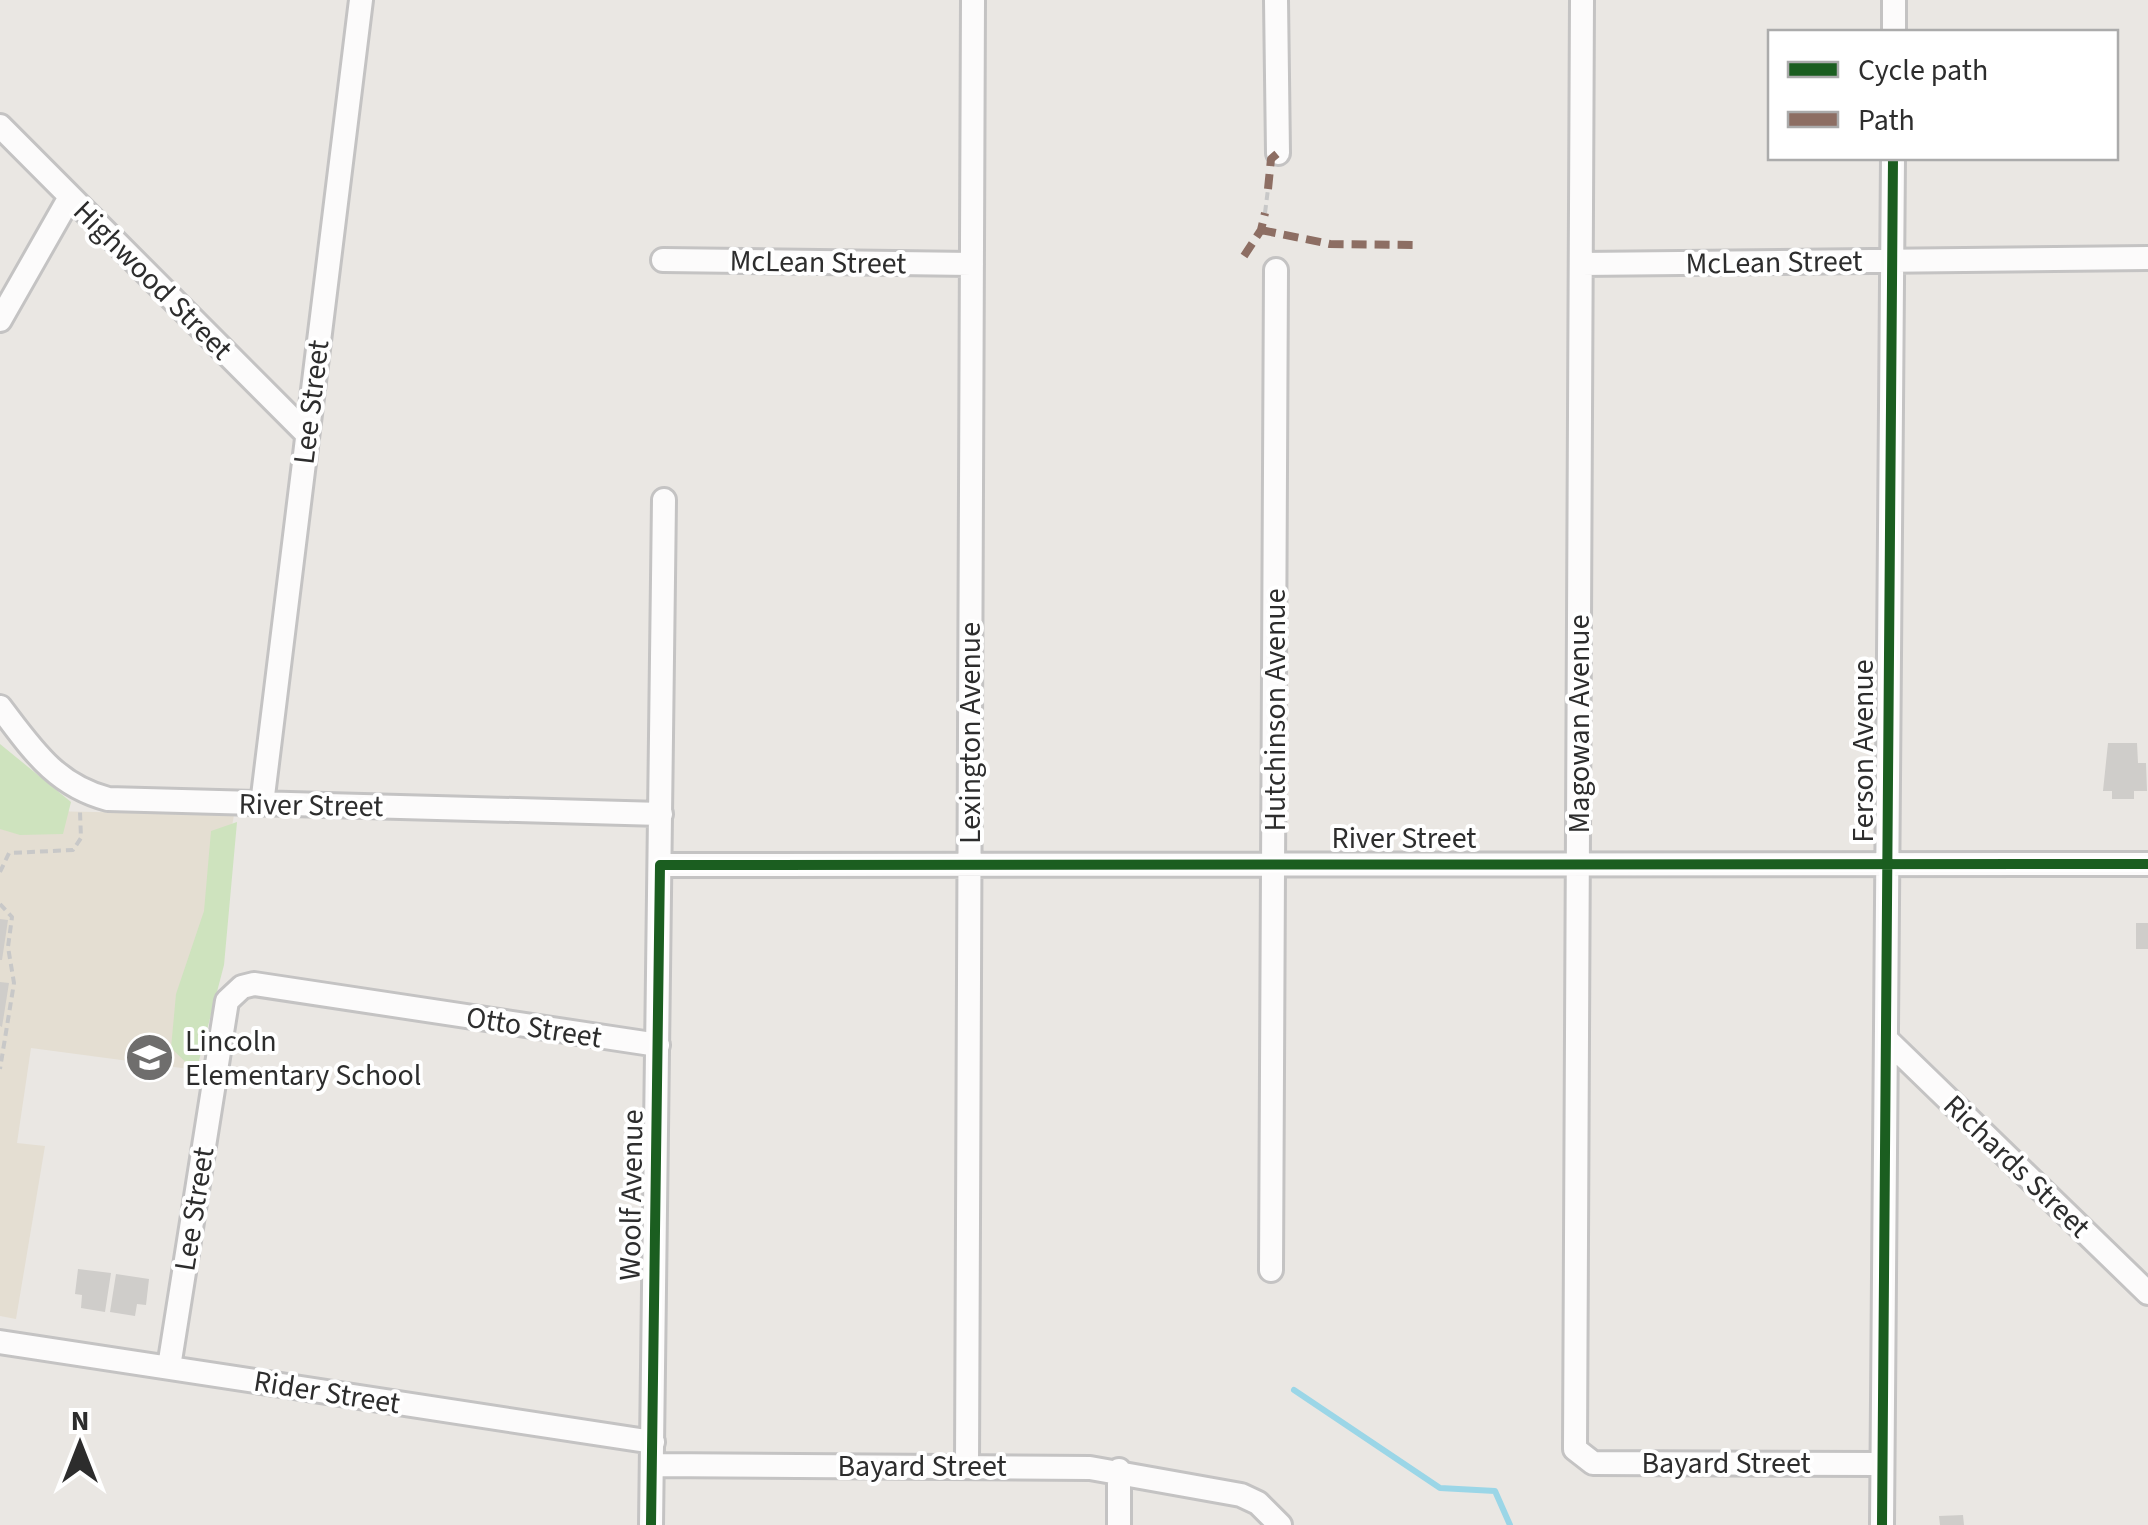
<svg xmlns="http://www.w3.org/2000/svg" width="2148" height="1525" font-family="'Source Sans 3',sans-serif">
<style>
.education{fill:#e4ded2}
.green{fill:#cee3be}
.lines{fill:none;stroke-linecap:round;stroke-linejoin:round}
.stream{stroke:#9bd6e7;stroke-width:6}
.building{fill:#cfcdca}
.street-casing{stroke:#c4c3c3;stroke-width:28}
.path{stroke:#c8c8c8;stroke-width:4;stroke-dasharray:8 5;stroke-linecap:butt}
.street{stroke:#fcfbfb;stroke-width:22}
.quiet{stroke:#8d6e63;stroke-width:8;stroke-dasharray:15 8;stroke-linecap:butt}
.cycleway-casing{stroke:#fff;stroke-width:16}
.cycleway{stroke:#1b5e20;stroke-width:10}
.labels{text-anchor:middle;stroke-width:8;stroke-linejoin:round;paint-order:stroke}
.street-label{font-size:30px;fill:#2d2d2d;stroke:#fff}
.poi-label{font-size:30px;fill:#2d2d2d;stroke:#fff;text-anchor:start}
</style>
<rect width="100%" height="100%" fill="#eae7e3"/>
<path class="education" d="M0,810L234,815L189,1069L31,1048L17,1143L45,1146L16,1319L0,1316Z"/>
<path class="green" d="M0,744L71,802L63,834L20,835L0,829Z
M237,822L224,965L196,1072L171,1048L176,994L204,911L211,831Z"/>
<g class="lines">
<path class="stream" d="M1294,1390L1440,1488L1495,1491L1510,1525"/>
</g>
<path class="building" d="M2108,743H2137L2138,763H2146L2147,791H2134V799H2112V791H2103Z
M0,919L8,920L2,960H0Z
M2136,923H2148V949H2136Z
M0,982L9,983L2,1027L0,1026Z
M78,1269L111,1273L105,1312L81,1308L82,1295L75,1294Z
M116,1274L149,1279L146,1305L137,1304L135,1316L110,1312Z
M1963,1515L1964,1525H1940L1939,1516Z"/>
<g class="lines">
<defs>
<path id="street" d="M1276,0L1278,153
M1582,0L1575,1449L1593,1463L1882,1464
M1894,32V0
M0,126L307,434
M663,260L972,264
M1581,264L2148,258
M0,320L70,197
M0,707C32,749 55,785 108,799L661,814
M262,804L361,0
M660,865L2148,864
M1886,1039L2148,1293
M1271,1270L1276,270
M0,1342L653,1442
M169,1367L227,1001L242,987L254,984L658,1045
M653,1465L1090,1468L1241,1495L1258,1503L1280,1525
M967,1466L973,0
M651,1525L664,500
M1119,1525V1470
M1882,1525L1893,158"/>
</defs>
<use href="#street" class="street-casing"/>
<path class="path" d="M1265,213L1268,189
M0,872L9,853L73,850L81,838L80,812
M0,904L12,917L8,947L14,983L0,1069"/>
<use href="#street" class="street"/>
<path class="quiet" d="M1268,189L1271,159L1278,153
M1261,230L1330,244L1418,245
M1244,256L1261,230L1265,213"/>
<defs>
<path id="cycleway" d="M651,1525L660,865L2148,864
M1882,1525L1893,158"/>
</defs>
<use href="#cycleway" class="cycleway-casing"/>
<use href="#cycleway" class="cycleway"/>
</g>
<defs>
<symbol id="school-disc" viewBox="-11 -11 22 22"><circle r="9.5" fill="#6f6e6d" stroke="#fff"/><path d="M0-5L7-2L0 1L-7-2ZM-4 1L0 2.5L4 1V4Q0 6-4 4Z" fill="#fff"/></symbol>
</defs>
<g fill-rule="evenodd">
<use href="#school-disc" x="122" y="1030" width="55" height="55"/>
</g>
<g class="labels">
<g class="street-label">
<text transform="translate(818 262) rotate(1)" y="10">McLean Street</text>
<text transform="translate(1774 262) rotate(-1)" y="10">McLean Street</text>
<text transform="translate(153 280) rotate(45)" y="10">Highwood Street</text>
<text transform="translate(311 402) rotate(-83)" y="10">Lee Street</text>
<text transform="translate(1275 710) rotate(-90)" y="10">Hutchinson Avenue</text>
<text transform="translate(1579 724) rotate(-90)" y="10">Magowan Avenue</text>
<text transform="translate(970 733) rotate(-90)" y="10">Lexington Avenue</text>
<text transform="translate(1863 751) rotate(-90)" y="10">Ferson Avenue</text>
<text transform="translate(311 805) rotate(1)" y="10">River Street</text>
<text x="1404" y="848">River Street</text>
<text transform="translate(534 1027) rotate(9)" y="10">Otto Street</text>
<text transform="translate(2017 1166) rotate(44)" y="10">Richards Street</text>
<text transform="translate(631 1195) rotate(-89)" y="10">Woolf Avenue</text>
<text transform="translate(194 1209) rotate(-81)" y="10">Lee Street</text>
<text transform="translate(327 1392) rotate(9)" y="10">Rider Street</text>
<text x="1726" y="1473">Bayard Street</text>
<text x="922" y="1476">Bayard Street</text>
</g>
<g class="poi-label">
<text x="185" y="1051">Lincoln<tspan x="185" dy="34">Elementary School</tspan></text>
</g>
</g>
<rect x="1768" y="30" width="350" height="130" fill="#ffffff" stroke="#ababab" stroke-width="2.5"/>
<rect x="1788" y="62" width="50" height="15" fill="#1b5e20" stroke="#ababab" stroke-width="2.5"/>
<text x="1858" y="80" font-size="30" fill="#2d2d2d">Cycle path</text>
<rect x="1788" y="112" width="50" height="15" fill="#8d6e63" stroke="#ababab" stroke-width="2.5"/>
<text x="1858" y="130" font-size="30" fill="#2d2d2d">Path</text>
<g transform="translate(80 1445)" stroke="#ffffff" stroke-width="8" paint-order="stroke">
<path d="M0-8L18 38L0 25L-18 38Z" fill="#2d2d2d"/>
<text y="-15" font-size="28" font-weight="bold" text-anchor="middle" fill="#2d2d2d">N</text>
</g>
</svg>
